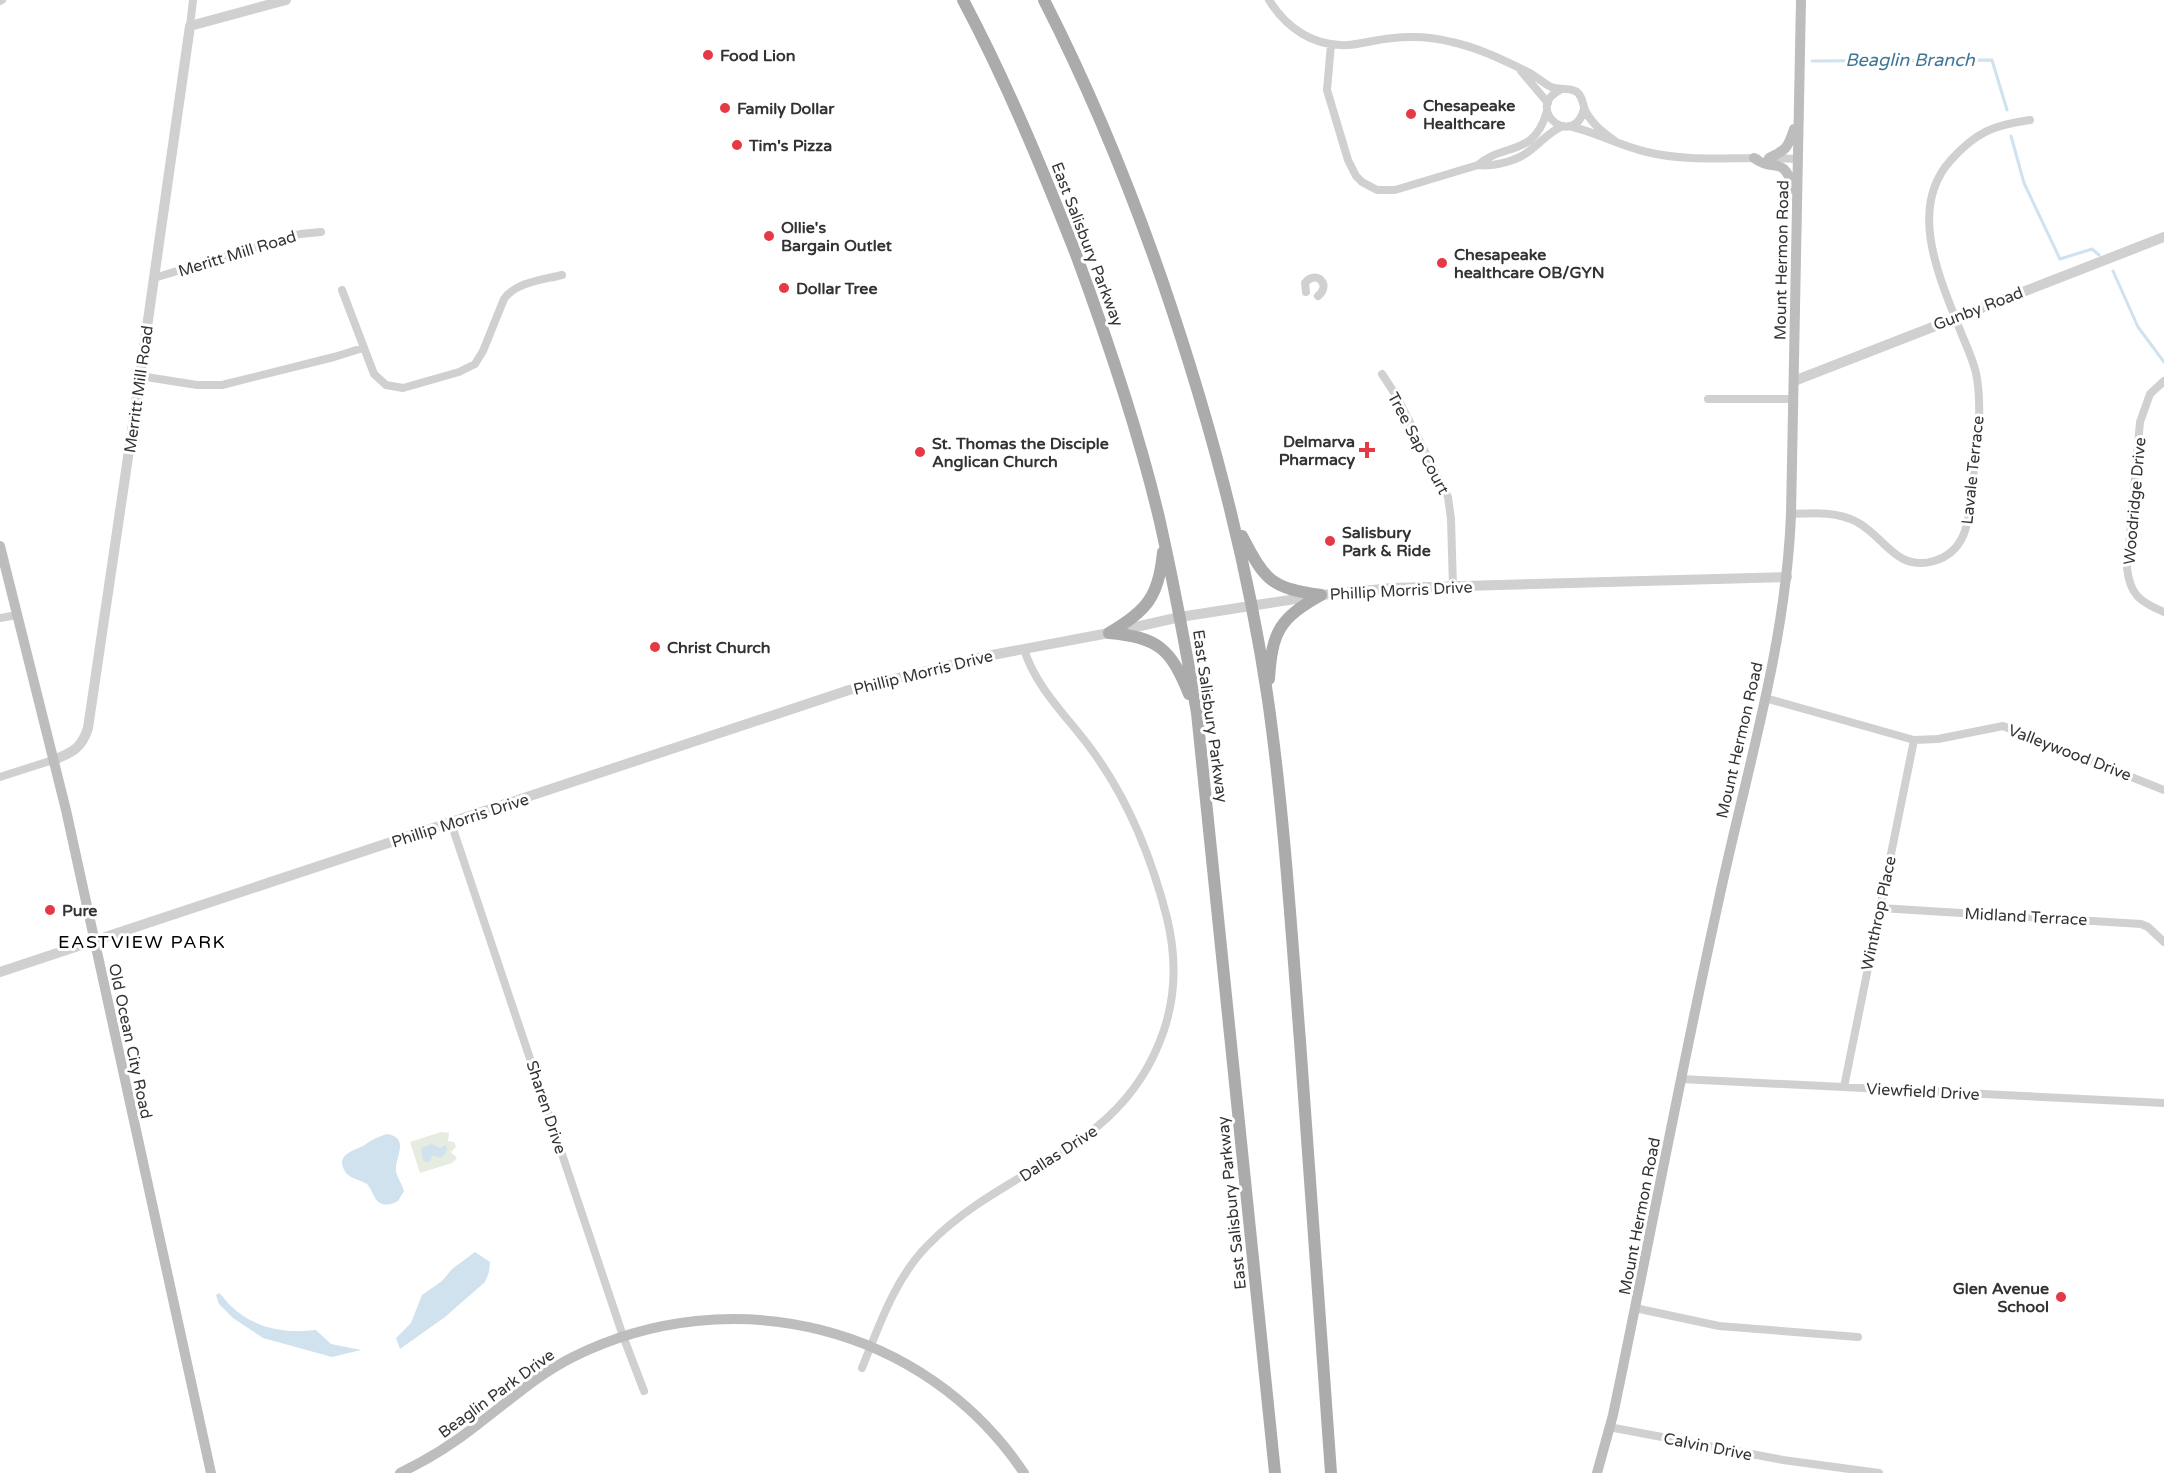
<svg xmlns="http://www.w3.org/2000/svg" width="2164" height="1473" font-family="'Varela Round',sans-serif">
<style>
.green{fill:#e6ecdf}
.water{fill:#cfe2ee}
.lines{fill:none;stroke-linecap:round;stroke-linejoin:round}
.stream{stroke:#cfe2ee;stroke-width:3}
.minor{stroke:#d0d0d0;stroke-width:8}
.tertiary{stroke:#d0d0d0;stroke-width:10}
.secondary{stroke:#bdbdbd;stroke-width:10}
.primary{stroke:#ababab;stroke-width:12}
.poi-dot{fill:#e63946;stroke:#fff;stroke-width:2}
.labels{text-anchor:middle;stroke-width:6;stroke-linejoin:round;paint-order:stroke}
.poi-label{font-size:16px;font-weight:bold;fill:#333;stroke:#fff;text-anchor:start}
.street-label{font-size:16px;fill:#333;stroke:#fff}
.water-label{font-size:18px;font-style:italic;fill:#3f7597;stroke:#fff}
.neighbourhood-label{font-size:18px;letter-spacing:1.5px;fill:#000;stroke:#fff}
</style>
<rect width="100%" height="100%" fill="#fff"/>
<path class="green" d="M441,1132L449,1133L448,1141L454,1142L456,1147L451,1152L457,1158L452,1163L420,1173L410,1142Z"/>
<path class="water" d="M387,1134C411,1138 394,1158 396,1172C398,1179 402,1184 404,1191L398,1201C393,1204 386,1206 380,1203C373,1199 373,1190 367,1184C361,1180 351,1179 346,1173C332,1153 359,1150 366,1144C373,1139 378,1137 387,1134Z
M432,1144L440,1148L446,1145L447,1150L443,1157L440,1158L433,1155L430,1161L426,1162L423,1160L421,1148Z
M475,1252L490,1262L489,1272L485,1282L445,1317L400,1349L396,1338L411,1323L422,1295L442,1281L452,1269Z
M219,1293C224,1297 227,1303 232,1307C254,1328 286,1334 316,1330L331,1344L361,1350L332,1357L263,1338L233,1318L219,1304L216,1295Z"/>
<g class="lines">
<path class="stream" d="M1812,61L1992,60L2007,110
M2011,136L2024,183L2060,259L2092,249L2099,255
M2113,271L2138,327L2164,362"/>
<path class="minor" d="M1269,0C1286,28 1314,47 1348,45C1363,44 1378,39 1393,38C1412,36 1433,37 1452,42C1479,48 1503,60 1528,72C1536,76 1543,83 1551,87C1559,90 1570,87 1577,92C1584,98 1582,105 1586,112C1593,125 1604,133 1615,141
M0,1L2,0
M190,26L193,0
M1331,44L1327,90L1348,160L1356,176L1362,182L1377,190H1395L1478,165C1504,142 1534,158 1547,111
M1521,71L1548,103
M1560,90C1523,109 1574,150 1584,109
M1569,126C1596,132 1620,146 1647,152C1683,161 1721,158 1757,158
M1772,158L1798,159
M1478,165C1493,167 1516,161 1528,152C1541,143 1548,132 1563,126
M154,278L300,234L321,232
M342,290L374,374L386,385L403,388L459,372L475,364L483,351L504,299C516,282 542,280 562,275
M1306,292L1305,283C1316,269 1332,285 1318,296
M1382,374L1397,397L1448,497L1451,519L1453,587
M140,376L197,385H222L334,357L363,348
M2164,381L2150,394L2140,422L2127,568C2130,595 2140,602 2164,612
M1708,399H1792
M1791,514C1813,513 1837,511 1857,522C1885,537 1896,572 1934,561C1965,552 1969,523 1971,495C1975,456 1984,412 1976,373C1973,360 1967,347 1962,335C1941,281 1906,209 1951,160C1976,132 1994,125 2030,120
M0,618L17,615
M1765,698L1914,740L1938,739L2003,726L2164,790
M0,777L53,760
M451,823L623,1336L644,1391
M1880,908L2141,924L2148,927L2164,942
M1681,1079L2164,1103
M1844,1087L1914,740
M1635,1308L1719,1326L1858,1337
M862,1368C879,1326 895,1278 928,1245C1008,1163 1123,1153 1164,1030C1176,994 1176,955 1167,918C1152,859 1130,803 1094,753C1070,719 1036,689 1024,649
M1609,1427L1783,1460L1879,1473"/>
<path class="tertiary" d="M1794,381L2164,237
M53,760C72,753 82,748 88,728L140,376L190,26L286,0
M0,972L849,690L987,656L1109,633L1180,617L1321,595L1392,588L1787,577"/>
<path class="secondary" d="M1754,158C1777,175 1780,151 1795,190
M1769,158C1786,150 1788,148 1794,129
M0,546L66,810L211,1473
M400,1473C427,1460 453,1444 477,1425C509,1401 537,1375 573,1357C731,1278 925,1325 1024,1473
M1597,1473L1613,1415C1649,1243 1681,1071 1719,899C1746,772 1786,645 1791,514L1801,0"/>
<path class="primary" d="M963,0C1007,83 1043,170 1077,257C1109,344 1139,432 1160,522C1174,585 1186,649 1197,713L1275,1473
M1044,0C1090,90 1129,185 1162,280C1209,417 1247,557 1268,700C1284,813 1291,927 1300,1041C1310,1185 1320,1329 1331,1473
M1242,536C1265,580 1270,588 1321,595
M1109,633C1158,637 1171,649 1189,694
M1109,633C1147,611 1159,596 1163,552
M1269,679C1272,631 1280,618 1321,595"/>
</g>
<g class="poi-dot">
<circle cx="708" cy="55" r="6"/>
<circle cx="725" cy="108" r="6"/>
<circle cx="1411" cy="114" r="6"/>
<circle cx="737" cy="145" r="6"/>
<circle cx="769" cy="236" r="6"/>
<circle cx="1442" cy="263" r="6"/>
<circle cx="784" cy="288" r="6"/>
<path d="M1364 441h6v6h6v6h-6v6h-6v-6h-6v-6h6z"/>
<circle cx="920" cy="452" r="6"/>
<circle cx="1330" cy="541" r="6"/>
<circle cx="655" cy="647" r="6"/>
<circle cx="50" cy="910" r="6"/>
<circle cx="2061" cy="1297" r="6"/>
</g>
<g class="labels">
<g class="poi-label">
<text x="720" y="61">Food Lion</text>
<text x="1423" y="111">Chesapeake<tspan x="1423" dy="18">Healthcare</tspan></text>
<text x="737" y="114">Family Dollar</text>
<text x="749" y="151">Tim's Pizza</text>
<text x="781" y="233">Ollie's<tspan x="781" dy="18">Bargain Outlet</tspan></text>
<text x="1454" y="260">Chesapeake<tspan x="1454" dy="18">healthcare OB/GYN</tspan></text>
<text x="796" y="294">Dollar Tree</text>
<text x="1355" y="447" text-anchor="end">Delmarva<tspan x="1355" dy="18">Pharmacy</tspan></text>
<text x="932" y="449">St. Thomas the Disciple<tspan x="932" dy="18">Anglican Church</tspan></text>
<text x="1342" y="538">Salisbury<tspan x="1342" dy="18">Park &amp; Ride</tspan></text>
<text x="667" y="653">Christ Church</text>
<text x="62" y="916">Pure</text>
<text x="2049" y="1294" text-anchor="end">Glen Avenue<tspan x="2049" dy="18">School</tspan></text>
</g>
<g class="street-label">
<text transform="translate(1088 244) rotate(69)" y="6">East Salisbury Parkway</text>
<text transform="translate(237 253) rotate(-17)" y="6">Meritt Mill Road</text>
<text transform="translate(1781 260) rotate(-89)" y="6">Mount Hermon Road</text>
<text transform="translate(1978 308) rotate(-21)" y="6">Gunby Road</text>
<text transform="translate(138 389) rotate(-82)" y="6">Merritt Mill Road</text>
<text transform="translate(1419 443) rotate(62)" y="6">Tree Sap Court</text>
<text transform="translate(1972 470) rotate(-84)" y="6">Lavale Terrace</text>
<text transform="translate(2134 501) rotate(-85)" y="6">Woodridge Drive</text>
<text transform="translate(1401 590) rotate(-3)" y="6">Phillip Morris Drive</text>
<text transform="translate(923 672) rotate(-14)" y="6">Phillip Morris Drive</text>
<text transform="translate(1211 716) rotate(82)" y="6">East Salisbury Parkway</text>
<text transform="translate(1739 740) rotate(-77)" y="6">Mount Hermon Road</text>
<text transform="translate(2070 752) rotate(21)" y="6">Valleywood Drive</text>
<text transform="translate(460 820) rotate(-18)" y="6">Phillip Morris Drive</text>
<text transform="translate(1878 913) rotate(-78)" y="6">Winthrop Place</text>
<text transform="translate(2026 916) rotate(3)" y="6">Midland Terrace</text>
<text transform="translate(131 1041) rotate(78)" y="6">Old Ocean City Road</text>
<text transform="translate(1923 1091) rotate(3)" y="6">Viewfield Drive</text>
<text transform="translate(547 1107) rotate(72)" y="6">Sharen Drive</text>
<text transform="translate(1058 1153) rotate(-33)" y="6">Dallas Drive</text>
<text transform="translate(1231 1203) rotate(-96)" y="6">East Salisbury Parkway</text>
<text transform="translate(1639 1216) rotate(-79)" y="6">Mount Hermon Road</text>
<text transform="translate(496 1393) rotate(-36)" y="6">Beaglin Park Drive</text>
<text transform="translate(1708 1446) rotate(11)" y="6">Calvin Drive</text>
</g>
<g class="water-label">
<text x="1910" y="66">Beaglin Branch</text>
</g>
<g class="neighbourhood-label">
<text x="142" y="948">EASTVIEW PARK</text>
</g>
</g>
</svg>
